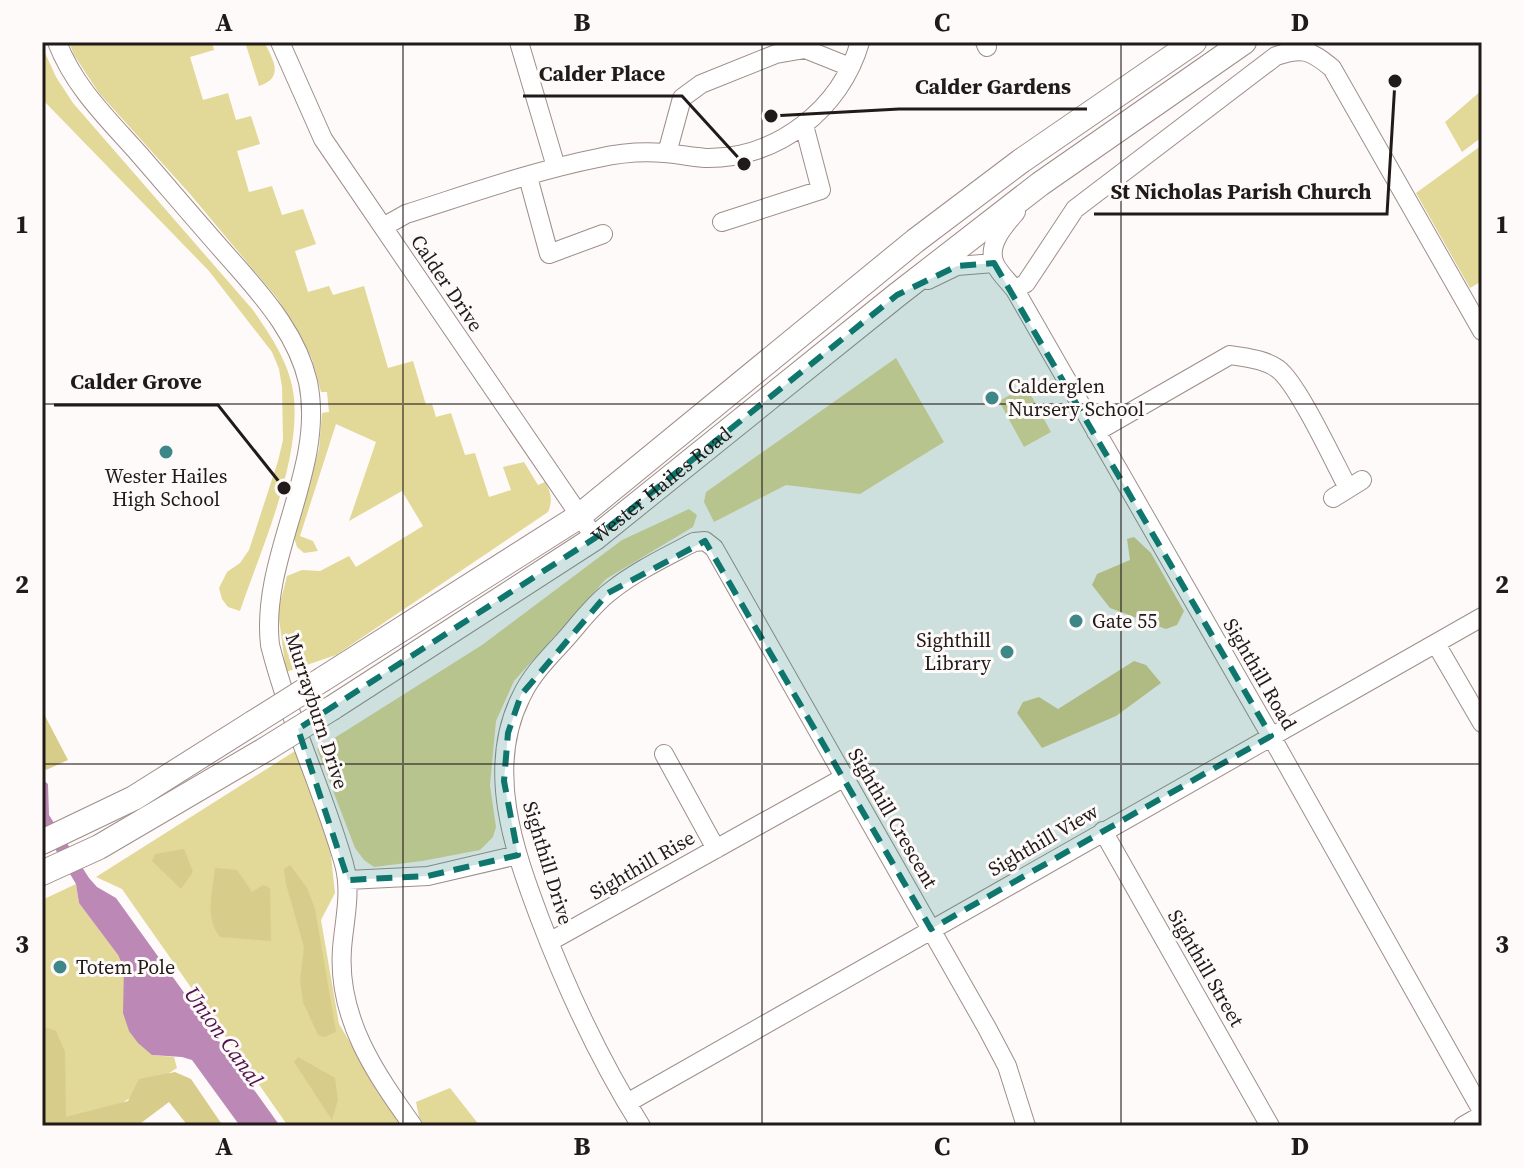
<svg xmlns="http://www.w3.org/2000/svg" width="1524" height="1168" font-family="'Source Serif 4',serif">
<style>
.green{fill:#e2d897}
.forest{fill:#d7cc89}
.water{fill:#bc88b5}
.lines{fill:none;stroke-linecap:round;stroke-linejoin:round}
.street-casing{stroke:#9e8e8a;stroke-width:20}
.secondary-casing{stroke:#9e8e8a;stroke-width:26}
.street{stroke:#fff;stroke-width:18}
.secondary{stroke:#fff;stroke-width:24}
.secondary-bridge-casing{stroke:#9e8e8a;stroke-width:26;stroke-linecap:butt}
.secondary-bridge{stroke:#fff;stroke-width:24}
.marked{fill:#0f766e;fill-opacity:0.2;stroke:#0f766e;stroke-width:6;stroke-dasharray:16 10;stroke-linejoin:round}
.grid{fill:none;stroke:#201a18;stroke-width:2;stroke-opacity:0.55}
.poi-dot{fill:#3e8788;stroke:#fefaf9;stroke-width:3}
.labels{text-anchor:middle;stroke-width:6;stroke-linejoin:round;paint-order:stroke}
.street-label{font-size:20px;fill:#201a18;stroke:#fefaf9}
.poi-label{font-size:20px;fill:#201a18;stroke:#fefaf9;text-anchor:start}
.water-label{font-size:22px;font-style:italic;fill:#50114c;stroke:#fefaf9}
.leader{fill:none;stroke:#201a18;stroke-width:3}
.callout-dot{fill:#201a18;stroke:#fefaf9;stroke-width:3}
.callout-label{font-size:22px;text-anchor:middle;font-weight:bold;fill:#201a18;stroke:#fefaf9;stroke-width:6;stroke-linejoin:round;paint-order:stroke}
.neatline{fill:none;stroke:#201a18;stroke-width:3}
.grid-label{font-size:26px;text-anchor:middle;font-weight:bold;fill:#201a18}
</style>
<rect width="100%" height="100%" fill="#fefaf9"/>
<path class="green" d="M69,42H212L214,50L190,57L203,100L228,93L236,120L251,116L260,144L237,151L249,192L272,186L282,215L303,209L316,244L295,251L308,292L329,286L333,295L364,286L388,368L413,361L426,405L432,404L436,417L451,413L465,455L475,453L489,497L511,490L503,467L524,462L538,485L545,482C551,492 553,501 548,512L336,655L286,672L278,611L287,576L302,570L320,571L349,556L356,567L423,526L402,491L349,521L376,442L336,424L300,536L313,541L318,551L304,553L297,547L294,537L319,449L322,413L329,412L327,392H321L312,359L277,298L190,194L99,93L74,55Z
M245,42H264C273,59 285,78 259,86Z
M42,46L56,77L73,103L253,310C271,336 291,365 294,398C300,464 261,549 240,611L228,607L222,599L219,588L227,572L240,563L249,550L278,461L283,440L282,387L279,369L272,352L209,271L42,99Z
M1482,90V137L1462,152L1445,122Z
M1482,145V281L1470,288L1416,193Z
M896,358L944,442L860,494L786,485L714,522L704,502L706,492Z
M1026,386L1051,432L1024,447L999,401Z
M689,509L697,515L693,527L606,579L514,681L496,721L490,785L496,827L493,837L480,850L422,861L374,867L364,860L355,848L317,749L482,645L622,540Z
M295,751L297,752L330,847L335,893L321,920L339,1024L381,1094L406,1126H288L122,889L96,877Z
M76,884L79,903L118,955L124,968L125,985L152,1055L174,1057L177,1068L86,1126H42V900Z
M450,1088L480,1126H425L419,1117L416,1102Z"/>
<path class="forest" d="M1134,537L1151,553L1184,611L1177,625L1166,629L1110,608L1092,585L1097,574L1130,560L1127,539Z
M1134,661L1146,665L1161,683L1116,716L1042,748L1017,713L1023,702L1039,697L1058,709Z
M42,710L68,760L46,770L42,764Z
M184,849L193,872L181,889L152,861L155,854Z
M290,865L307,888L315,909L336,1032L324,1037L318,1035L303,1002L300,981L304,947L286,884L284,869Z
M215,868L237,870L252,892L263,885L270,888L271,941L220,937C204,917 213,891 215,868Z
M42,1026L56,1031L65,1052L66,1117L128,1101L139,1079L175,1072L191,1079L223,1126H188L169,1102L137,1126H42Z
M298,1057L335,1078L338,1100L332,1120L294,1062Z"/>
<path class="water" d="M42,779L48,784L49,815L89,878L97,887L116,898L280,1126H240L192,1060L182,1057L152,1055L138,1043L129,1031L123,1013L124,968L118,955L79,903L76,884L42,827Z"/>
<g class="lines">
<defs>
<path id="street" d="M57,42C74,87 108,119 139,154C172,192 205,231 239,269C268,302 298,338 308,382C326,469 260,556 270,645C289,720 323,790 344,864C352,893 344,921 342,949C337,1018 375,1073 413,1126
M280,42L323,139L595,538
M519,42L556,167
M985,42L987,47
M667,153L682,98L701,84L776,54L805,49L850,67
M528,177L549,254L603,234
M1016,212C1005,225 986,245 995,264C999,273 1009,282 1015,290L1271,736L1482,1111
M722,222L821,190L804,125
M383,227L406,214C469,194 533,171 598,158C620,153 641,151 664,153C678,154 692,157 706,158C777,159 841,109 860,42
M928,280L957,266L994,263
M1015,290L1026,283L1075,209L1276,56C1303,47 1310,50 1332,68L1482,331
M1096,432L1230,355C1247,358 1264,359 1278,369C1298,384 1334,462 1348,488
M1333,498L1362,480
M1436,644L1482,723
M664,754L716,849
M1103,831L1270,1126
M348,880L428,876L518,855
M549,942L843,778
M627,1103L1482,617
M641,1126C600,1061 568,992 540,919C514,850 485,769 521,697C530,677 546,660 561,644C577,627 592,605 611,591C636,571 666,557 694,542L705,541L714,548L987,1028L1007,1066L1026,1126
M1463,1126L1482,1115"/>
<g id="secondary">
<path d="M323,679L578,517L915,241L1021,161L1194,42"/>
<path id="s1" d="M332,708L595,538L897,295L1040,184L1244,42"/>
<path d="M42,842L134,798L253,723"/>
<path d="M42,873L99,847L266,749"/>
</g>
</defs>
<use href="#street" class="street-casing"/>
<use href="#secondary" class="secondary-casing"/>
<use href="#street" class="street"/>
<use href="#secondary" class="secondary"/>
<defs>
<path id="secondary-bridge" d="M253,723L323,679
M266,749L332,708"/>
</defs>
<use href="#secondary-bridge" class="secondary-bridge-casing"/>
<use href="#secondary-bridge" class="secondary-bridge"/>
</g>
<path class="marked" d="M994,263L1271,736L931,929L705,541L608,593L521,695L508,733L504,781L518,855L428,876L348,880L298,729L595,538L897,295L957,266Z"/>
<path class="grid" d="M403,42V1126M762,42V1126M1121,42V1126M42,404H1482M42,764H1482"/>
<g class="poi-dot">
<circle cx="992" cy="398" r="8"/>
<circle cx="166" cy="452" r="8"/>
<circle cx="1076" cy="621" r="8"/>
<circle cx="1007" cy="652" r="8"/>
<circle cx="60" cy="967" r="8"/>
</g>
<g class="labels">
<g class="street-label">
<text transform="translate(447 283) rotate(56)" y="7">Calder Drive</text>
<text dy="7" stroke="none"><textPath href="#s1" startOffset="398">Wester Hailes Road</textPath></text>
<text transform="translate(1260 674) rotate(60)" y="7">Sighthill Road</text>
<text transform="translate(317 711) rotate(72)" y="7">Murrayburn Drive</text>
<text transform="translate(893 818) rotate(60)" y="7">Sighthill Crescent</text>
<text transform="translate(1043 840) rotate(-30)" y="7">Sighthill View</text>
<text transform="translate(548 863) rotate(73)" y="7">Sighthill Drive</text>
<text transform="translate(642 865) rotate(-30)" y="7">Sighthill Rise</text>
<text transform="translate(1206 968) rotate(60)" y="7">Sighthill Street</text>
</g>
<g class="poi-label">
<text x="1008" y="393">Calderglen<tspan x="1008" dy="23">Nursery School</tspan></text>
<text x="166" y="483" text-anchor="middle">Wester Hailes<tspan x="166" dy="23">High School</tspan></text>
<text x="1092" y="628">Gate 55</text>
<text x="991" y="647" text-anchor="end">Sighthill<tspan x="991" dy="23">Library</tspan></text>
<text x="76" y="974">Totem Pole</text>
</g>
<g class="water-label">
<text transform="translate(224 1036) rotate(54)" y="8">Union Canal</text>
</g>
</g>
<path class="leader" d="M744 164L682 96H523M771 116L899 109H1087M1395 81L1387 214H1094M284 488L218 405H54"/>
<g class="callout-dot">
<circle cx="744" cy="164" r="8"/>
<circle cx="771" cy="116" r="8"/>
<circle cx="1395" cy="81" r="8"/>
<circle cx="284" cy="488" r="8"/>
</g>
<g class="callout-label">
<text x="602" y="81">Calder Place</text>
<text x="993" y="94">Calder Gardens</text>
<text x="1241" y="199">St Nicholas Parish Church</text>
<text x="136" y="389">Calder Grove</text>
</g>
<rect width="1524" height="1168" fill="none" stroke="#fefaf9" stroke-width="88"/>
<rect x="44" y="44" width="1436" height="1080" class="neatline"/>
<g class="grid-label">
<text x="224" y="31">A</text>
<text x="582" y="31">B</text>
<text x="942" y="31">C</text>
<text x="1300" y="31">D</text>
<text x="22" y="233">1</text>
<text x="1502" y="233">1</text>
<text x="22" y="593">2</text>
<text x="1502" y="593">2</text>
<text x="22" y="953">3</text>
<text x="1502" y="953">3</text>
<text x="224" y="1155">A</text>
<text x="582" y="1155">B</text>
<text x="942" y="1155">C</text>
<text x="1300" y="1155">D</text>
</g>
</svg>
